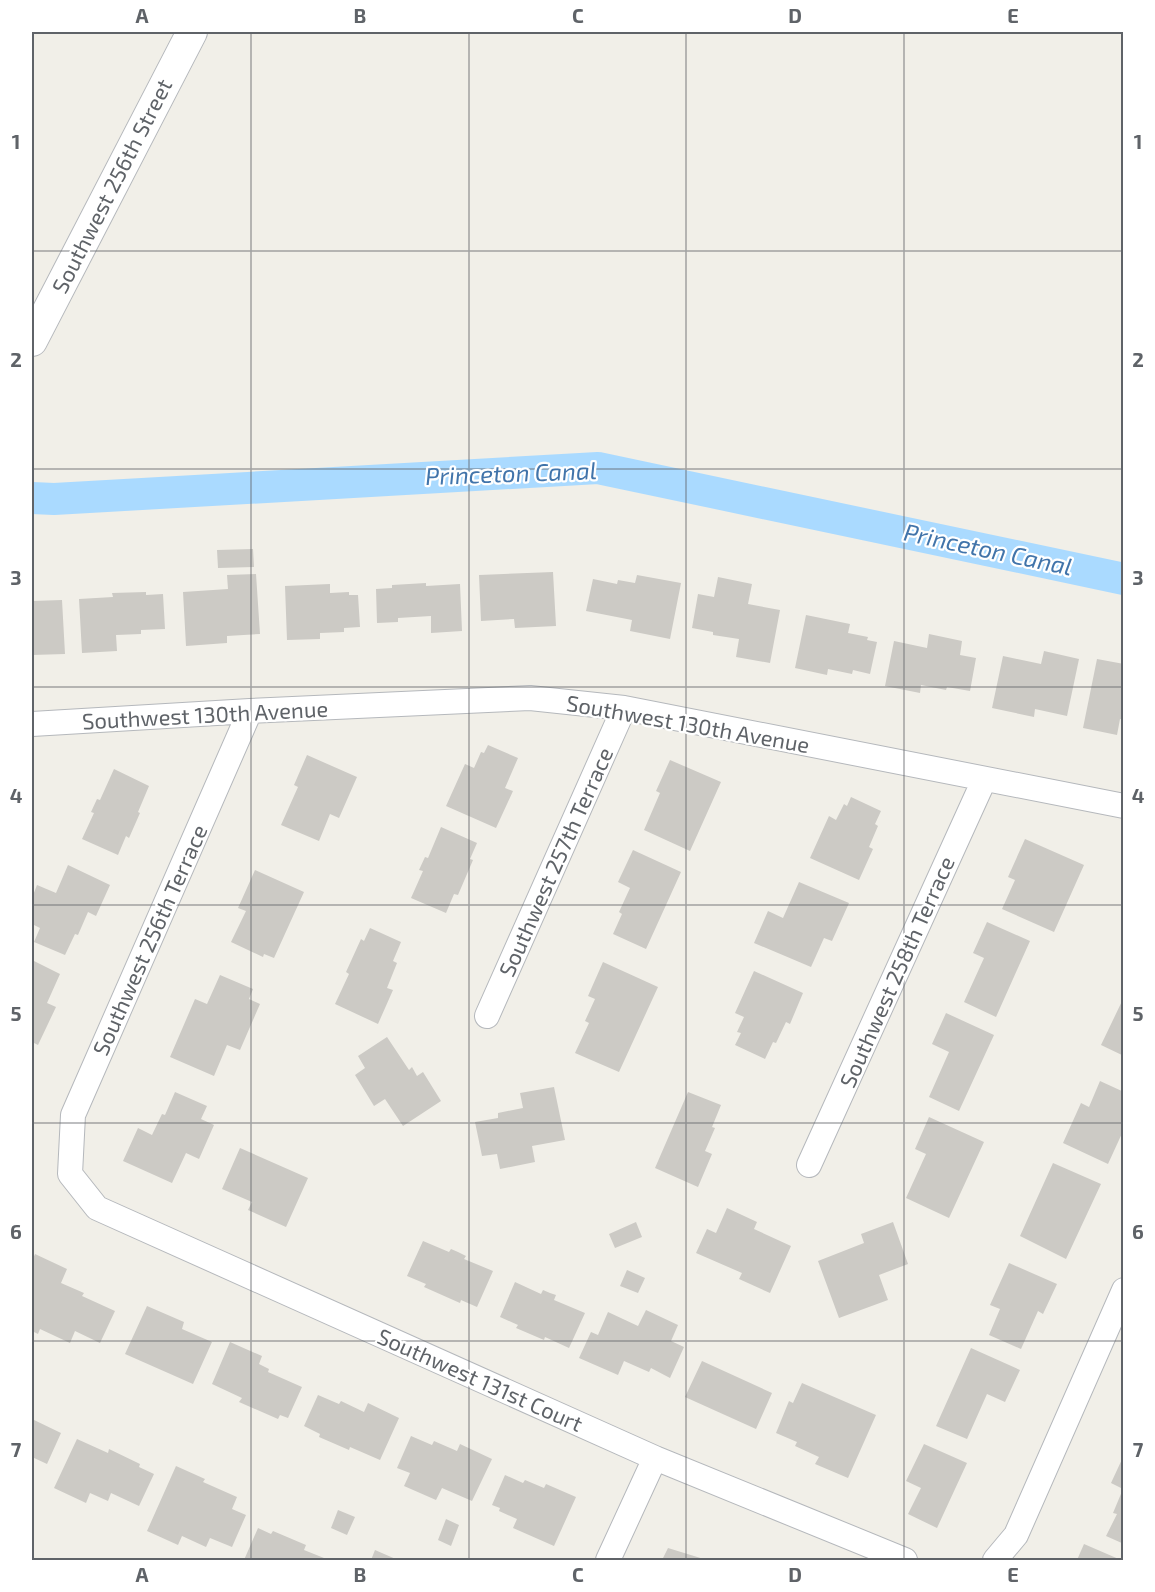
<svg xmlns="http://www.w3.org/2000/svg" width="1155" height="1592" font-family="'Exo 2',sans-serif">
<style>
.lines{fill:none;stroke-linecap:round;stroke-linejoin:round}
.canal{stroke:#aadaff;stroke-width:32}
.building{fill:#cccac5}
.minor-casing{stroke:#b5b8bc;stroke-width:26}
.tertiary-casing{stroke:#b5b8bc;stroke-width:32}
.minor{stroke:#fff;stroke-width:24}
.tertiary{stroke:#fff;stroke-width:30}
.grid{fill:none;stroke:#5f6368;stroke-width:1.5;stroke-opacity:0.55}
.labels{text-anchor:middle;stroke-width:4.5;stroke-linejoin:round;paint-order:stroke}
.street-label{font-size:22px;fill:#5f6368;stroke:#fff}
.water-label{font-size:24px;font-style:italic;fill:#4174aa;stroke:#fff}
.neatline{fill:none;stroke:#5f6368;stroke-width:2}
.grid-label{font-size:20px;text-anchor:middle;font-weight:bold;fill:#5f6368}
</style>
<rect width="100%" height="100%" fill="#f1efe8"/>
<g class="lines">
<path class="canal" d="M32,498L54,499L598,468L1124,579"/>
</g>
<path class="building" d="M253,549L254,567L218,568L217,550Z
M553,572L556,626L515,628L514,619L481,621L479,575Z
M256,574L260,634L227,636V643L186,646L183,592L228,589L227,575Z
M637,575L681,583L670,639L630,631L632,620L586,611L593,579L617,584L618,580L635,583Z
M718,577L752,584L748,604L780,610L770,663L736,657L739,639L713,635V632L692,628L698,594L714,597Z
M426,583V586L460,584L462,631L431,633V616L398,618V622L377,623L376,589L392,588V585Z
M330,584V593L349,592V595H358L360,627L344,628V632L320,633V639L287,640L285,586Z
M146,592V595L163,594L165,629L141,630V634L116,635L117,651L82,653L79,599L113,597L112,593Z
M62,600L65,654L32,655V601Z
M806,615L850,624L848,633L868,637L867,640L877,642L870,674L853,670L852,674L828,669L827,675L795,668Z
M929,634L962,641L960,655L976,658L970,691L947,687L946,690L921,685L920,693L885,686L894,641L927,648Z
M1044,651L1079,659L1067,716L1035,709L1034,717L992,708L1003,656L1041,664Z
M1097,659L1124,664V720L1120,719L1117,735L1083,728Z
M488,745L518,758L505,788L513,791L496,828L446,806L465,764L474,768L481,752L484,753Z
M307,755L357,777L339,818L330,814L319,841L281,825L298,787L294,785Z
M670,760L721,782L690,851L644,830L660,793L656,791Z
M114,769L149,786L138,812L140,813L129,838L126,836L118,855L82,839L94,813L91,812L97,799L100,800Z
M851,797L881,811L875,824L878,826L869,847L873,849L859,880L810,858L829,816L836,820L844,804L847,806Z
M441,827L477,843L470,859L473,860L458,895L454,894L446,913L411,898L423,871L419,870L425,857L428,858Z
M1025,839L1084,865L1054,932L1002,909L1015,880L1008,877Z
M633,850L681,872L646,949L613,934L622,914L619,912L630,888L618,882Z
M68,865L110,885L96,916L88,912L78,935L75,934L65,955L34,942L40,928L32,924V898L37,885L56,893Z
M255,870L304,892L274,958L264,954L263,957L231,942L246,911L238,908Z
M799,882L849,903L832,941L824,938L811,967L754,943L768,911L783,918Z
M987,922L1030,941L996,1017L964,1002L984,958L973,953Z
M370,928L401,942L393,961L397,963L387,988L393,990L378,1024L335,1004L349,974L346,972L361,939L364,941Z
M32,960L60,974L47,1003L56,1007L38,1045L32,1042Z
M603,962L658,987L619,1072L575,1053L589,1023L585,1021L595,999L588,996Z
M754,971L803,993L790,1024L786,1022L776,1043L773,1042L765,1059L735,1045L741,1033L737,1032L744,1017L735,1013Z
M220,975L253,989L249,999L260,1004L240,1050L227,1045L214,1076L170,1057L195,999L207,1004Z
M1124,997V1056L1101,1045Z
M946,1013L994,1035L959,1111L929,1097L949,1052L932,1044Z
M387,1037L409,1070L412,1067L417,1076L423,1072L441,1101L403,1126L385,1099L374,1106L355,1075L365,1068L358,1056Z
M1100,1081L1124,1092V1129L1108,1164L1063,1143L1081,1103L1089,1107Z
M554,1087L565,1140L532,1146L535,1162L500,1169L497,1154L482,1156L475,1122L498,1118V1113L523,1108L520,1093Z
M175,1092L207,1106L201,1119L214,1125L199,1159L186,1153L172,1183L123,1161L138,1128L152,1135L162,1114L165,1115Z
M688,1092L721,1105L712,1127L715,1128L705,1151L712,1154L698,1187L655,1168Z
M929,1117L984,1142L949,1218L906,1198L926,1154L915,1149Z
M240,1148L308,1178L286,1227L248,1210L252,1202L222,1189Z
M1053,1163L1101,1184L1066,1259L1020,1236Z
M727,1208L757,1222L754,1229L791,1246L770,1293L739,1279L742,1273L696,1253L707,1229L716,1233Z
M636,1222L642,1237L615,1248L609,1234Z
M893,1222L908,1264L879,1275L888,1300L839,1318L818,1261L864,1243L861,1234Z
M423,1241L449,1252L451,1249L458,1252L466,1256L464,1259L493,1271L477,1307L461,1300L460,1303L424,1287L426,1284L407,1276Z
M35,1254L67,1269L61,1283L84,1293L82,1296L115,1311L100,1343L75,1331L70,1343L40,1329L38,1334L32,1331V1261Z
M1009,1263L1057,1284L1043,1314L1038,1311L1021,1349L989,1335L1000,1309L990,1305Z
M627,1270L645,1278L638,1293L620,1286Z
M515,1282L541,1294L543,1290L550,1293L556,1295L554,1300L585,1313L569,1348L545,1337L544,1340L516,1328L518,1325L500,1317Z
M147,1306L184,1322L182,1329L212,1342L193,1384L125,1354Z
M646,1310L678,1325L671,1341L684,1347L670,1378L651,1368L649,1372L624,1361L618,1375L579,1358L591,1332L598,1335L608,1312L638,1326Z
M230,1342L262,1356L259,1364L269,1369L268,1372L302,1387L288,1418L280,1415L278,1419L239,1402L242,1398L212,1384Z
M971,1348L1020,1370L1005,1402L987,1394L967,1439L936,1426Z
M702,1361L772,1393L756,1429L685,1397Z
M802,1383L876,1415L848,1478L815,1464L819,1457L795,1446L797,1442L776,1433L789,1401L793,1403Z
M318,1395L339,1404L341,1401L364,1412L368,1403L399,1418L380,1460L350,1447L349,1450L319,1437L320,1434L304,1426Z
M32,1419L61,1433L47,1464L32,1457Z
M411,1436L432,1445L434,1441L457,1451L460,1444L492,1459L472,1501L442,1488L436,1500L404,1486L410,1473L397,1468Z
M77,1439L108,1453L109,1449L140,1464L139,1467L154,1474L139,1506L111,1493L108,1501L90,1493L86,1503L54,1488Z
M924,1444L967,1463L937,1528L908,1514L921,1488L906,1481Z
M1124,1455V1544L1106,1536L1117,1514L1113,1513L1123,1489L1111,1483Z
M176,1466L205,1479L203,1482L237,1497L232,1509L246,1515L232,1547L210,1538L206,1547L182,1536L178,1545L147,1531Z
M505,1475L523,1483L525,1480L544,1488L546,1484L576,1497L554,1546L513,1528L517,1519L499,1511L500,1508L492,1505Z
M338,1510L355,1517L347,1535L331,1528Z
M446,1519L459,1525L451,1546L438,1540Z
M258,1528L271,1534L273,1531L306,1545L304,1550L329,1560H244Z
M1084,1544L1121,1560H1077Z
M668,1548L707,1560H662Z
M375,1550L398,1560H371Z"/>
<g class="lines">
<defs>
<path id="minor" d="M250,711L73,1115L70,1174L97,1208L655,1458L905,1560
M32,724L250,711L530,698L624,708L1124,806
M487,1016L624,708
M809,1165L984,780
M608,1560L655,1458
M995,1560L1016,1535L1124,1290"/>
<path id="tertiary" d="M32,341L192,32"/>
</defs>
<use href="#minor" class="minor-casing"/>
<use href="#tertiary" class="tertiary-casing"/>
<use href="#minor" class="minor"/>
<use href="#tertiary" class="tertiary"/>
</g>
<path class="grid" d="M251,32V1560M469,32V1560M686,32V1560M904,32V1560M32,251H1124M32,469H1124M32,687H1124M32,905H1124M32,1123H1124M32,1341H1124"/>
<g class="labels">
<g class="street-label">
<text transform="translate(112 186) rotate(-63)" y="8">Southwest 256th Street</text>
<text transform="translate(205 715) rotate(-3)" y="8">Southwest 130th Avenue</text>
<text transform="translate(688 724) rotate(10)" y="8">Southwest 130th Avenue</text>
<text transform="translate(556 862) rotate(-66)" y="8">Southwest 257th Terrace</text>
<text transform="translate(150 940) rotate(-66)" y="8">Southwest 256th Terrace</text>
<text transform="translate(897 972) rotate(-66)" y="8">Southwest 258th Terrace</text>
<text transform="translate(480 1380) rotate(24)" y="8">Southwest 131st Court</text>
</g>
<g class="water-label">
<text transform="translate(511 474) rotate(-2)" y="8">Princeton Canal</text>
<text transform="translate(988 550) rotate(12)" y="8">Princeton Canal</text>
</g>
</g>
<rect width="1155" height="1592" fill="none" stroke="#ffffff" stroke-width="66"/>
<rect x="33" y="33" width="1089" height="1526" class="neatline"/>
<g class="grid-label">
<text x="142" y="23">A</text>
<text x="360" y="23">B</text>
<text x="578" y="23">C</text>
<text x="795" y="23">D</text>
<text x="1013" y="23">E</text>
<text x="16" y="149">1</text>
<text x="1138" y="149">1</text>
<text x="16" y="367">2</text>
<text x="1138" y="367">2</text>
<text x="16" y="585">3</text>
<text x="1138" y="585">3</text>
<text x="16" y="803">4</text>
<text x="1138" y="803">4</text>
<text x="16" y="1021">5</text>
<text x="1138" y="1021">5</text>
<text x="16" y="1239">6</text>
<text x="1138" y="1239">6</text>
<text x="16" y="1457">7</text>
<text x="1138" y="1457">7</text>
<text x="142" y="1582">A</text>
<text x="360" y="1582">B</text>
<text x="578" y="1582">C</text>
<text x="795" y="1582">D</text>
<text x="1013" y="1582">E</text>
</g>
</svg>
